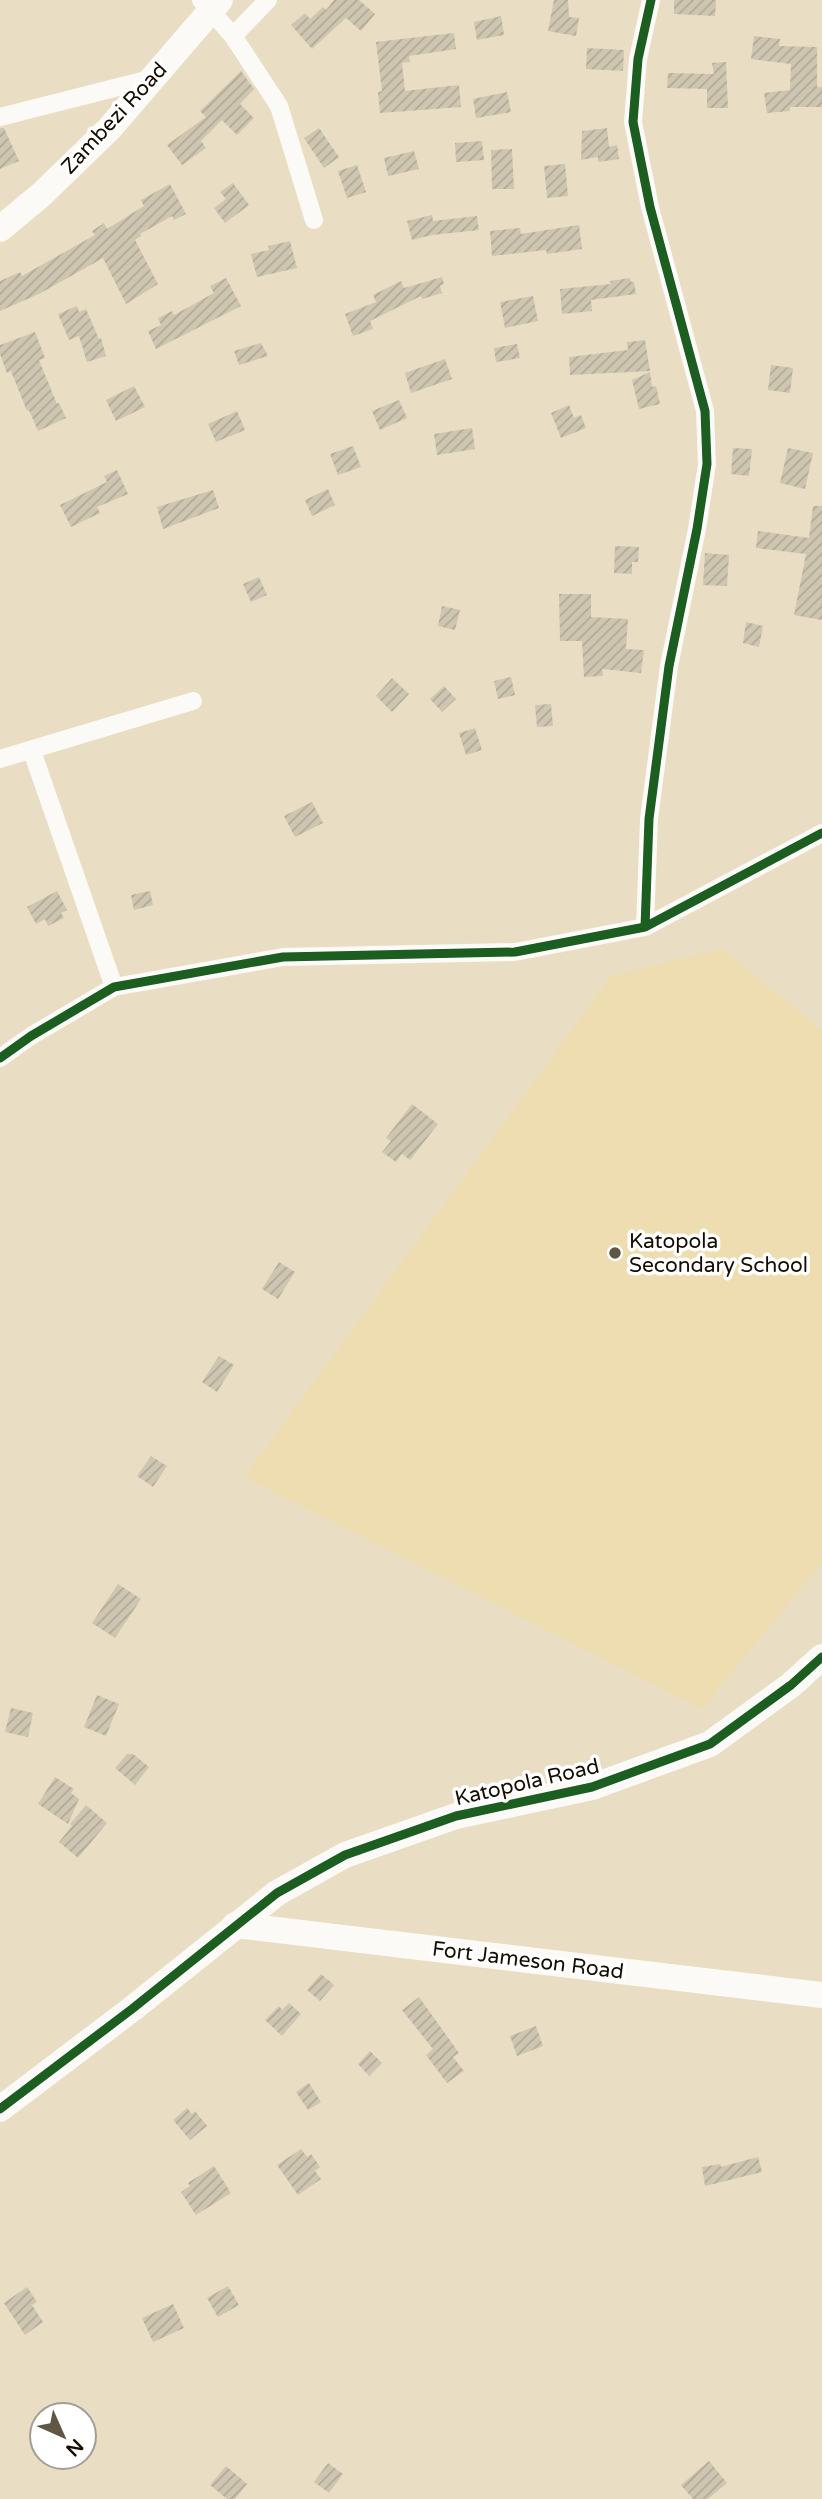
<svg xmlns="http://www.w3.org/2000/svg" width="822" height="2499" font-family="'Varela Round',sans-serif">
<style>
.built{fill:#efddb2}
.building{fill:url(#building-hatch)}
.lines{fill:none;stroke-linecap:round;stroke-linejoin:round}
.street{stroke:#fcfaf6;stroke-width:18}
.secondary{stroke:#fcfaf6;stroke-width:26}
.cycleway-casing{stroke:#fff;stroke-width:13}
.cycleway{stroke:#1b5e20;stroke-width:9}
.poi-dot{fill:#5f5644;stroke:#fff;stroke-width:2.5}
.labels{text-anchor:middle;stroke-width:7;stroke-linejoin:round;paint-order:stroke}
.street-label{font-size:21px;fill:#140d00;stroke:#fff}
.poi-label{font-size:21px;fill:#140d00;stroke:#fff;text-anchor:start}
</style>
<defs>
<pattern id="building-hatch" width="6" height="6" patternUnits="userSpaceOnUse" patternTransform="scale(1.75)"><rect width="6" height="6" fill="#cfc6b2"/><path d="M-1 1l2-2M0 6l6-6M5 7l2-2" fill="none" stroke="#b1a997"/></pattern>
</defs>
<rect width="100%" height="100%" fill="#e9dec3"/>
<path class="built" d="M722,949L822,1030V1563L702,1709L244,1477L611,976Z"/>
<path class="building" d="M334,0H359L375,14L361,31L346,18L312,49L291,25L305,13L310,19L323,7L326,10Z
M554,0H568L569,17L579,18L576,36L548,31Z
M674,0H716L715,16L674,14Z
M501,16L504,35L477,40L474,22Z
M454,33L456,49L409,56L410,62L402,63L405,91L459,85L461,107L380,113L378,92L382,91L376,42Z
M754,36L780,39L779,46L817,47V87H822V107H790V111L767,113L764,93L790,90L791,64L751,59Z
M587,48L624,50L623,71L586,69Z
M726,62L728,108H707V89L667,88L668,73L714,74L712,63Z
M241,71L254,89L240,104L254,118L237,135L222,120L201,141L206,148L182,165L167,145L206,117L200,111Z
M507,92L511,112L476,118L473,99Z
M0,128H4L19,161L0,169Z
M319,128L339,157L324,168L304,138Z
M607,128L609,147L617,145L619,159L598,162V157L581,160L582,131Z
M482,141L484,160L456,162L455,143Z
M512,149L514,189H492L491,150Z
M414,151L419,169L388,176L384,158Z
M565,164L568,196L547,198L544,166Z
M357,165L366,192L347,198L338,171Z
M233,183L249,205L225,223L214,208L226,199L220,192Z
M170,184L186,214L174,220L172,216L140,234L141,236L135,240L158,284L126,304L103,258L39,294L0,311V281L20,272L22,276L95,235L92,231L104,223L107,229L144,206L141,200Z
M432,215L433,221L477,216L479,230L432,235L412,240L407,221Z
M579,225L582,249L547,254L546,250L492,256L490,231L520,228L521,234Z
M290,241L297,268L257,277L251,254L269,250L268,246Z
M442,277L444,284L440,286L442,293L422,299L421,296L370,321L373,329L353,336L345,314L376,302L373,295L401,281L404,288Z
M226,278L241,306L156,349L148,331L161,325L158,318L172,311L174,315L214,293L210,286Z
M630,278L631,282H634L636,294L591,300L592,311L562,314L560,289L611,284L610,281Z
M533,296L538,321L505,328L500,302Z
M77,306L79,312L86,309L99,339L101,338L106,356L87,362L79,336L69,340L58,314Z
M35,332L45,358L39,360L57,404L59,403L66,418L38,431L29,410L27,411L11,371L7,373L0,354V345Z
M645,340L650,371L570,375L569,357L628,350L627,342Z
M261,343L268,356L239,365L234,351Z
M517,344L520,358L496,362L494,348Z
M445,359L452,379L411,393L405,373Z
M771,365L793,368L790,393L768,390Z
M650,372L652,387L656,386L660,404L639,409L632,380Z
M134,386L145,407L116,421L106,400Z
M399,400L407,418L380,430L372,411Z
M569,405L574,418L581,415L586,428L561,438L551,413Z
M237,411L245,430L216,442L208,424Z
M472,428L475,449L437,455L434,434Z
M353,446L361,467L338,475L330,454Z
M733,448L752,449L749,476L731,474Z
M788,448L813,453L805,489L780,483Z
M117,470L128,494L97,507L100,513L71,527L60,505L107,482L104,476Z
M328,489L335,505L312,516L305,500Z
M213,490L219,508L163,529L157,507Z
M813,506H822V620L794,615L806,554L756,548L758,531L809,538Z
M615,546L639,547L638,562H632V574L614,573Z
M705,553L729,555L727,586L703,585Z
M259,577L267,595L251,602L243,584Z
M559,594H591V617L628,619L626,649L644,650L641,673L602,669L603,676L584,677L582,641H560Z
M442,606L460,610L455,630L438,626Z
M746,622L763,626L759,647L743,643Z
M511,677L515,695L498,699L494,681Z
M392,678L409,694L392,712L376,696Z
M444,686L456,699L442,712L430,699Z
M551,704L553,726L537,727L535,705Z
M475,728L482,750L466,755L459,733Z
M312,802L323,823L295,837L284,816Z
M57,891L67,910L61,913L64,918L48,926L45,919L36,924L27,907Z
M150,891L153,905L134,910L131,895Z
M412,1104L438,1124L410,1160L402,1154L396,1162L382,1152L391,1141L386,1138Z
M279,1262L295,1272L278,1299L262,1289Z
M219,1356L234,1365L217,1392L202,1382Z
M151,1456L167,1466L153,1487L137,1476Z
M118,1584L141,1599L115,1638L92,1623Z
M97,1695L119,1704L106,1736L84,1727Z
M11,1708L33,1713L28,1737L5,1732Z
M127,1754H133L149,1767L135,1785L115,1768Z
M55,1777L74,1789L71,1793L79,1799L68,1824L38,1804Z
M86,1805L107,1823L78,1858L59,1842L72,1826L70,1824Z
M321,1974L334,1985L320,2001L307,1990Z
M419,1997L459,2053L453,2057L464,2071L447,2083L426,2055L433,2049L402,2010Z
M289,2003L301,2014L282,2036L265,2020L279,2006L282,2010Z
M536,2026L543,2046L517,2056L510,2036Z
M370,2051L382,2063L369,2076L358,2064Z
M309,2083L321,2102L308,2110L296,2092Z
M187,2108L192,2114L195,2111L207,2126L190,2140L173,2120Z
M301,2149L307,2157L311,2154L320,2167L315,2171L321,2179L298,2195L277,2165Z
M758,2157L762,2172L705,2186L702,2167L720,2164L721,2167Z
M214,2166L231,2193L196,2215L181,2192L190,2186L188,2183Z
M228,2286L239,2305L218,2317L207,2298Z
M27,2287L37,2302L32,2305L43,2322L25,2335L4,2303Z
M173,2304L184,2328L153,2342L142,2318Z
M709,2461L727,2483L708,2499H693L681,2485Z
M328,2463L343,2474L329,2493L314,2482Z
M226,2466L247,2484L235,2499H227L210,2485Z"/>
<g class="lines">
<path class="street" d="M201,0L233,36L279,106L314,220
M233,36L268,0
M0,117L150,79
M32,751L114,987
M0,759L193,701
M645,927L649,819L669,666L697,529L707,464L705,411L650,207L633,122L638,59L651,0
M0,1058L31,1036L114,987L283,957L515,952L645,927L822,833"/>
<path class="secondary" d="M0,229L42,194L109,129L220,0
M235,1925L822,1995
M0,2109L132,2009L277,1893L345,1855L456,1816L592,1787L710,1744L791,1685L822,1657"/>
<defs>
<path id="cycleway" d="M645,927L649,819L669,666L697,529L707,464L705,411L650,207L633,122L638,59L651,0
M0,1058L31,1036L114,987L283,957L515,952L645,927L822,833
M0,2109L132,2009L277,1893L345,1855L456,1816L592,1787L710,1744L791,1685L822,1657"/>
</defs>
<use href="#cycleway" class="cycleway-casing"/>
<use href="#cycleway" class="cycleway"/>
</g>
<circle class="poi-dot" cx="615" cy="1253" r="7"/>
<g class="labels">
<g class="street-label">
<text transform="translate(114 118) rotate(-47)" y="7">Zambezi Road</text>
<text transform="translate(527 1782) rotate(-13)" y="7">Katopola Road</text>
<text transform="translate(528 1960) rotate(7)" y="7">Fort Jameson Road</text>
</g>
<g class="poi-label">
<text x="629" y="1248">Katopola<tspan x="629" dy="24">Secondary School</tspan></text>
</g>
</g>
<g transform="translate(63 2436) rotate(135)"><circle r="33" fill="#ffffff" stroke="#a19e99" stroke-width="2"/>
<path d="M0-5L12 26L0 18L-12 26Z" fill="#5f5644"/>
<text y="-10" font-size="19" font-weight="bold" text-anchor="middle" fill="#140d00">N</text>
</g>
</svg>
